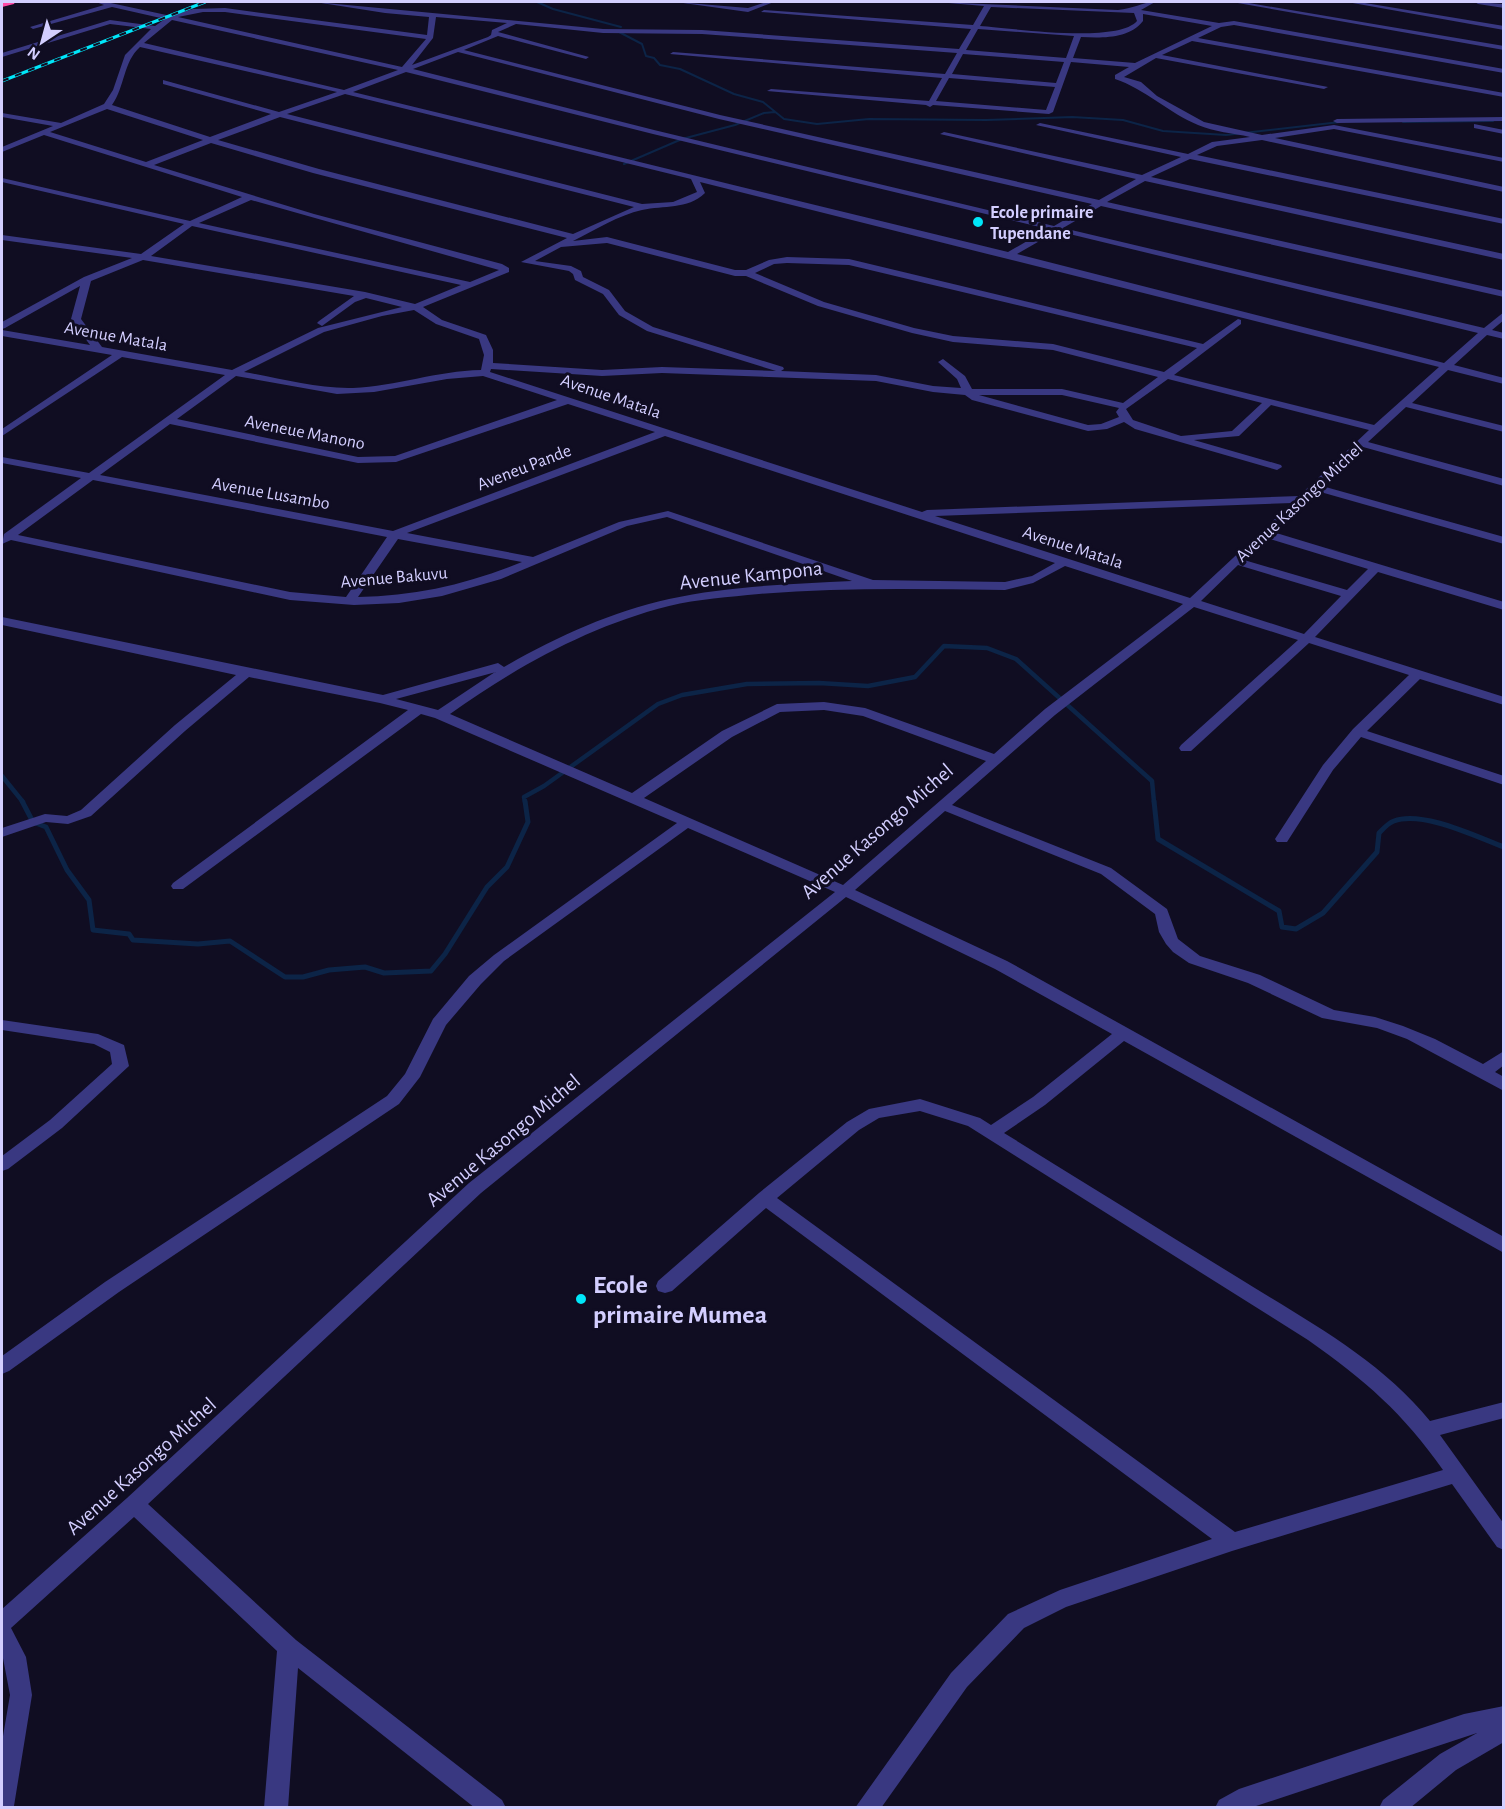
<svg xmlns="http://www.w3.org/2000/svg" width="1505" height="1809" font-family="'Alegreya Sans',sans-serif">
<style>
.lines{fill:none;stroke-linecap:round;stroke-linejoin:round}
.stream-far2{stroke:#0c2447;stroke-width:2}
.stream-far1{stroke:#0c2447;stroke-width:4.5}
.stream{stroke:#0c2447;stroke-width:5}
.street{fill:#393881;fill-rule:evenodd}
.highway{fill:#ff49a5;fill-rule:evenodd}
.rail-casing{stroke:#00e6f9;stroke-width:3}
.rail{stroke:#100d22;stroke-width:2;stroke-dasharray:7;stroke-linecap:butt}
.poi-dot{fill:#00e6f9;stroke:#100d22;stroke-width:2}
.labels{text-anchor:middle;stroke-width:6;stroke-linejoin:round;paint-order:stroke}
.far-poi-label{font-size:18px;font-weight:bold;fill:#d3ceff;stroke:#100d22;text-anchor:start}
.far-street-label{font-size:18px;fill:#d3ceff;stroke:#100d22}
.street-label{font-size:21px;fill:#d3ceff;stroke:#100d22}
.near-poi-label{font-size:26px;font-weight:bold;fill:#d3ceff;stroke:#100d22;text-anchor:start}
</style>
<rect width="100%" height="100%" fill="#100d22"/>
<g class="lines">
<path class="stream-far2" d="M537,2L553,9L621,27
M619,32L642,44L646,56L654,58L660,65L680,69L734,94L763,102L784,119L817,124L869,119L986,120L1072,117L1123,120L1163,131L1226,135L1340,122
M1403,122L1493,121
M624,164L682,139L735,125L764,113L775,112"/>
<path class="stream-far1" d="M2,776L23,802
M525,802L524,797L544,786L658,704L682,695L747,684L819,683L868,686L915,677L944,646L987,648L1016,659L1152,781L1154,802"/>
<path class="stream" d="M22,801L33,822L46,827L67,870L89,900L93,930L129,934L133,940L198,944L230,941L285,977H303L329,970L365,967L384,973L431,971L445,954L487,887L507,867L528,822L525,801
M1154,801L1158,839L1279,911L1282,927L1296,929L1323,913L1377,852L1379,833C1383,829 1388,823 1394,821C1422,810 1477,837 1504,847"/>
<path class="street" d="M96,2H106L171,16L193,9L225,8L427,35L429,17L385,13L315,2L603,29L702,30L959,49L971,29L761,12L764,10L973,25L984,6L937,2L1118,10C1132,9 1143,2 1155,2L1141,10L1219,23L1234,21L1504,69V73L1234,25L1221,27L1198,38L1504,93V97L1192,41L1162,55L1328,87L1324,89L1156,58L1124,77L1141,82L1157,96L1204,122L1262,135L1334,125L1504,158V162L1334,129L1275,138L1504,187V192L1262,140L1217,146L1197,155L1504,219V224L1190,159L1151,177L1504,254V260L1145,181L1107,202L1504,291V297L1101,206L1063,228L1484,328L1504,312V320L1492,330L1504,333V339L1487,335L1454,365L1504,378V384L1448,370L1412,403L1504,426V432L1406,407L1368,442L1504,479V486L1363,447L1322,486L1504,537V544L1317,491L1273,532L1504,602V610L1378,572L1315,637L1504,697V705L1420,679L1367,731L1504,776V785L1361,737L1333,770L1287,842H1277L1275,839L1323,765L1353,729L1409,675L1309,643L1191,751H1181L1179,748L1181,745L1298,640L1194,607L1055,715L952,805L1111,868L1167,909L1178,939L1200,956L1260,975L1334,1010L1375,1017L1403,1026L1435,1039L1483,1064L1504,1051V1065L1495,1072L1504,1077V1091L1407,1039L1377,1028L1322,1018L1248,983L1189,963L1173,952L1166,944L1159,932L1155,914L1101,874L945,811L855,890L1007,961L1504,1237V1253L1124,1041L1045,1105L1004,1133C1082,1181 1159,1229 1237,1277C1304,1319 1379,1358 1430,1421L1504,1402V1418L1440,1435L1504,1524V1550L1497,1547L1452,1484L1232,1551L1066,1607L1024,1628L967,1687L881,1808H855L951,1673L1008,1614L1060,1590L1212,1539L766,1208L672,1291L665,1293L658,1291L656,1286L658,1281L759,1193L847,1122L869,1109L920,1099L980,1118L991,1125L1033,1097L1112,1034L995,969L846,897L481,1193L148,1504L296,1640L502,1800L506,1808H475L298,1668L288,1808H264L277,1651L134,1517L11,1628L26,1657L32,1695L14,1806L2,1808V1742L10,1695L2,1653V1609L127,1498L469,1183L835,892L688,828L504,961L481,984L446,1025L420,1077L399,1104L119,1292L9,1371L2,1374V1356L105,1282L387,1096L405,1074L433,1019L469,976L494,955L677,823L435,718L421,714L183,889H173L171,886L173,883L408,710L380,703L249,677L185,731L91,816L68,824L46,822L2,837V828L45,814L67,816L81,810L175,725L236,675L2,625V617L383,695L498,663L504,667C556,637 611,612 669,599C728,586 791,584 852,581L667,517L627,526L501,579L442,596L399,603L354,605L290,600L11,540L2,544L4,534L81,478L2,463V457L89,473L225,375L122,357L2,436V429L112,355L2,336V330L90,345L71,319L80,286L5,328L2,329V322L84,277L132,258L2,240V235L141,254L184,224L2,182V178L190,221L242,197L44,135L2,152V147L53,126L2,117V113L61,123L104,104L113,90L125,55L151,29L110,24L2,57V53L110,20L155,26L165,19L112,7L33,29L30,27L104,5ZM991,7L1134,13L1137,21C1117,44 1011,28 980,26ZM203,12H225L426,39L402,67L178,17ZM1143,14L1212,26L1135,63L1073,58L1081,37C1102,38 1129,39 1143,21ZM436,17L507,23L492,30L491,35L488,37L412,65L433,38ZM172,20L398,70L344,90L144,43ZM516,24L603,33L702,34L957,53L945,74L673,52L670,54L942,78L929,101L771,89L767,91L926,105L930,107L933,105L1049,114L1053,112L1071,62L1129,67L1115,75V79C1145,89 1169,113 1198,125C1214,132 1233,133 1250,137L1212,142L1188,154L1040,123L1036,125L1181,157L1142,175L944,132L940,134L1136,179L1099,200L720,115L464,50L498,36L586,59L589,57L498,32ZM978,29L1074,36L1066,58L966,50ZM140,47L337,92L279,112L163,80V84L271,114L210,137L112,105C125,87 123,62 140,47ZM458,52L719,119L1092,204L1054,226L654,130L413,69ZM963,54L1064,62L1056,83L952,74ZM406,72L653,134L1048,229L1008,252L353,92ZM949,78L1055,87L1046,110L936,101ZM345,94L691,179L697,192L673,202L642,204L287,114ZM107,109L203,140L146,162L50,132ZM280,117L634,207L573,234L319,169L218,140ZM211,143L313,173L567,238L521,262L569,271L573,274L575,280L603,294L619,315L647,331L776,371L662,367L602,370L493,363V350L486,335L442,320L423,307L509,272V268L502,264L314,214L154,165ZM700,182L1439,367L1374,425L1174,375L1241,324V320L1238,319L1203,344L849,259L787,257L769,260L746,270H735L607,237L573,241C595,230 619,215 642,210C664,205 687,210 705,193ZM251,200L499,270L470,282L199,223ZM192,226L461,285L415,304L365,292L151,256ZM1057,231L1478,333L1444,363L1017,254ZM607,243L735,276H746L818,306L912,333L953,342L1053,350L1158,377L1123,403L1062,389H972L965,376L943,359L938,362L957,379L961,388L933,386L876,375L781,371L784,369L783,367L653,327L625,311L609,290L583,277L581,271L571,266L535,261L561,247ZM143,260L354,296L319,321L317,323L322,326L355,302L366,298L402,307L318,328L232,370L102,347L81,319L91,281ZM787,263L849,265L1197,348L1164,372L1053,344L953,336L914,328L824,302L755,273L774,264ZM414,310L436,324L479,339L484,355L481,370C437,371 396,386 353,388C317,389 279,378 244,372L324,332L382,316ZM491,369L602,376L662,373L876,381L933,392L965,395L972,400L1088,431L1107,429L1124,422L1135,429L1277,470L1282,467L1281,465L1194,440L1239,436L1271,405L1369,430L1299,496L927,510L922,512L490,372ZM236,376L337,394L374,392L447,379L483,376L557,400L395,456L358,457L177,419ZM1168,379L1262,403L1232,431L1181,436L1133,420L1126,409ZM979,395H1062L1119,408L1116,412L1119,417L1101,424L1088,425ZM568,404L655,432L393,531L100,475L170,424L358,463L396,462ZM665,436L1055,563L1032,576L1005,582L873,580L668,511L619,522L533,557L407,533ZM93,480L387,537L346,597L290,592L18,535ZM1292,503L1190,598L935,516ZM1267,538L1368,569L1347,590L1244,560ZM398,539L522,562C468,584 416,596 358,597ZM1238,565L1341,596L1304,634L1201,601ZM1065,566L1183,604L1045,709L994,754L865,708L824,702L777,704L722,731L632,793L450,714C516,667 589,626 669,606C698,599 729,597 759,594C841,587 923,589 1005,590L1033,583ZM495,672L438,710L396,699L496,672ZM824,710L863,716L986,761L843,885L644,798L732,737L780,712ZM920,1111L968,1126L1308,1340C1365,1380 1403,1413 1443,1470L1235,1532L777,1198L859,1130L879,1118Z
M676,2L748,8L766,2H774L748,12Z
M1232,2H1243L1504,46V50Z
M1347,2H1359L1504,26V30Z
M1475,2L1504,4V8L1478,4Z
M1504,117V121L1337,123L1333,121L1337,119Z
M1474,124L1504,130V134L1474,128Z
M2,1020L98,1034L124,1045L129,1066L62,1128L8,1169L2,1171V1156L50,1120L112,1064L110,1052L94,1044L2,1030Z
M1504,1706V1742L1456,1770L1410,1808H1379L1383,1800L1440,1754L1477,1733L1250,1808H1215L1219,1800L1239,1789L1464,1714Z"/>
<path class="highway" d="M15,2L14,4L2,7V3Z"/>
<defs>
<path id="rail" d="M2,81L205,2"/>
</defs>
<use href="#rail" class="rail-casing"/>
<use href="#rail" class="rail"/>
</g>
<g class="poi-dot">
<circle cx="978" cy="222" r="6"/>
<circle cx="581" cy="1299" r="6"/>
</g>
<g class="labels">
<g class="far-poi-label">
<text x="990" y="218">Ecole primaire<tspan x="990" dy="21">Tupendane</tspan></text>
</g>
<g class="far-street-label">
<text transform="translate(116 336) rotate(10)" y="6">Avenue Matala</text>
<text transform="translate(611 396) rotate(19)" y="6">Avenue Matala</text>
<text transform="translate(305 432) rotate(11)" y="6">Aveneue Manono</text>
<text transform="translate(524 467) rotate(-21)" y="6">Aveneu Pande</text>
<text transform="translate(271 493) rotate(10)" y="6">Avenue Lusambo</text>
<text transform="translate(1299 502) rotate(-43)" y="6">Avenue Kasongo Michel</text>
<text transform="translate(1073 547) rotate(18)" y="6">Avenue Matala</text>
<text transform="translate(394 577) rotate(-5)" y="6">Avenue Bakuvu</text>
</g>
<g class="street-label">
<text transform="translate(751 575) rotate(-6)" y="7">Avenue Kampona</text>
<text transform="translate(877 831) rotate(-41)" y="7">Avenue Kasongo Michel</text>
<text transform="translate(503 1140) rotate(-40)" y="7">Avenue Kasongo Michel</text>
<text transform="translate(141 1466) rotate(-42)" y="7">Avenue Kasongo Michel</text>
</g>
<g class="near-poi-label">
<text x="593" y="1293">Ecole<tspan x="593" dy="30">primaire Mumea</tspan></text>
</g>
</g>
<rect width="1505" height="1809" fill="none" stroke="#d3ceff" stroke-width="6"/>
<g transform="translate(42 42) rotate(216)" stroke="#100d22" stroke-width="4.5" paint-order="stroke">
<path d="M0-4.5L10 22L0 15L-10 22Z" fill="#d3ceff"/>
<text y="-9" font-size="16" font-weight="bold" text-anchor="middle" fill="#d3ceff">N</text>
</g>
</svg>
